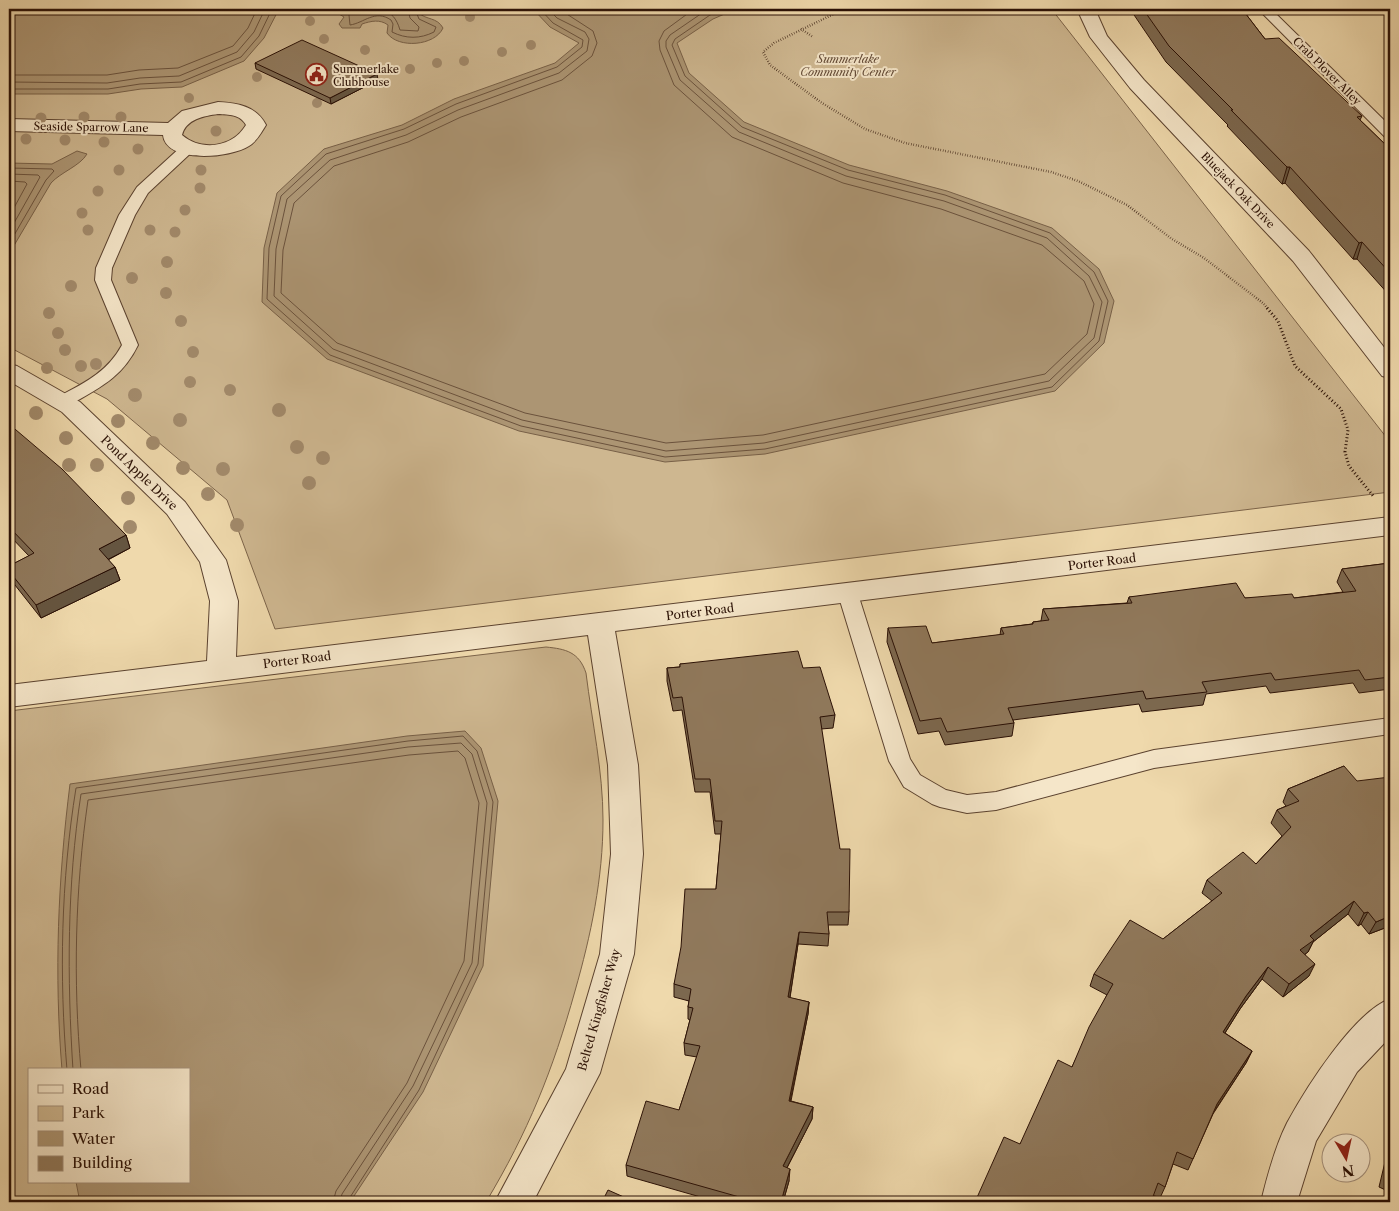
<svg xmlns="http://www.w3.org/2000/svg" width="1399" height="1211" font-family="'Libre Caslon Text',serif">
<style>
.green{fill:#ceb790;stroke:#7c644a;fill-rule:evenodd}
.water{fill:#ac9573;stroke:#786047}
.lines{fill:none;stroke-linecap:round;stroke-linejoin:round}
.shore{stroke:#6b523c;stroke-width:1}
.service-casing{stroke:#5b422f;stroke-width:2}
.minor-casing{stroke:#5b422f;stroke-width:2}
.path-far1{stroke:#2a1005;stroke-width:2.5;stroke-dasharray:0.5 2;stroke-linecap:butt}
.path{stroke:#2a1005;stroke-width:3;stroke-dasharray:1 2.5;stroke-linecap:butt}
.service{fill:#f5e6c9;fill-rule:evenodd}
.minor{fill:#f5e6c9;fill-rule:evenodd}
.tree{fill:#a28a6b}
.wall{fill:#7c684f;stroke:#2a1005}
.shaded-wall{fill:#655540;stroke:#2a1005}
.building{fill:#90795c;stroke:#2a1005}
.labels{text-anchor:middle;stroke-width:4;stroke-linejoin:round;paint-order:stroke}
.far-park-label{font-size:11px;font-style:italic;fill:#634a36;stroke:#f5e6c9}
.far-poi-label{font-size:11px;fill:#2a1005;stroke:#f5e6c9;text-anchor:start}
.far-street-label{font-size:11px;fill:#2a1005;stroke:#f5e6c9}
.street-label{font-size:12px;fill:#2a1005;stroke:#f5e6c9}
</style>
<rect width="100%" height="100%" fill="#efd9ac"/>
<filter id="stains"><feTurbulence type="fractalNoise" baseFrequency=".004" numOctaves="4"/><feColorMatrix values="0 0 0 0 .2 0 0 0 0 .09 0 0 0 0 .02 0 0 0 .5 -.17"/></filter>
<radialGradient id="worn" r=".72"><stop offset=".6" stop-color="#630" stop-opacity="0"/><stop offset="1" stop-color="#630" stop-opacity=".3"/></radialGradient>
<path class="green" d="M9,9H1053V11L1390,442V492L275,629L227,500L107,399L9,347Z
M546,647C566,649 579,652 586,673C592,722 603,771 603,820C603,878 591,935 575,991C553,1070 528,1132 486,1202H9V711ZM29,1070H189V1182H29Z"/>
<path class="water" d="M9,9H279L264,38L244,61L182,87L141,89L108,94H9Z
M339,9H421L419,13C426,20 437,17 443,28C435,46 398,49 387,33L388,25C380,19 371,21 362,24L360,28H342L339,24L344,17L339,14Z
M533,9H736L713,19L677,43L689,73L744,122L849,165L947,191L1052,228L1099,269L1114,301L1104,343L1055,391L765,454L665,462L519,431L327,359L262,302L264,248L277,193L324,149L402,125L454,99L555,63L579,43L550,27Z
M77,151L87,154C80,166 61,172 51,183L9,254V163L52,164Z
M465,731L481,748L498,801L483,966L423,1092L350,1202H80L76,1182H189V1070H62C54,974 58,879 70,784L407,736Z"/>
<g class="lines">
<path class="shore" d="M342,9L349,15L350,25C364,23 375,9 391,20L393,24L392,32C406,39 420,39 434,32L436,27L419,19L415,9
M352,9L357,14C378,8 393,6 400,30L418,31L419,27L410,18L408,9
M540,9L553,23L583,40L582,47L557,67L456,104L404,129L326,154L281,196L269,248L267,299L330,355L521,426L665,457L765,449L1052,387L1099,341L1108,301L1094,272L1050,233L945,195L848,170L742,127L685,76L672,45L675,39L710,15L724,9
M548,9L557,18L585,32L589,39L587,51L559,73L458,110L406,135L330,160L287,199L276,249L274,296L333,349L522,420L666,451L764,443L1049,381L1094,338L1102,302L1089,276L1047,238L944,201L846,176L739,132L680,80L666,47V41L670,35L708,9
M559,9L593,31L597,43L592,56L562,80L461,117L408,142L334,166L294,203L283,250L281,293L337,343L525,413L666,443L763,435L1045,374L1087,334L1094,304L1084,281L1042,245L941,209L843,183L732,137L674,85L660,50L659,41L664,31L694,9
M9,75H107L139,70L178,68L233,46L248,28L257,9
M9,82L107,83L140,78L179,76L237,52L254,32L265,9
M9,89H108L140,84L181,82L241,57L259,36L272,9
M9,168L52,169L54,171L46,180L9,244
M9,174L38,175L40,177L9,232
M9,181L25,182L27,184L9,217
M67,1070C59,976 61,881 76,788L408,741L463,736L477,751L493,802L478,964L419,1090L347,1202
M73,1070C67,978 67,885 81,794L408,747L461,743L472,754L487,803L472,963L413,1086L342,1194L340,1202
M81,1070C73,980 75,890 88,800L409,755L458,751L465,758L479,803L464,961L407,1083L336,1191L333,1202"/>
<defs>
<path id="service" d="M1258,9H1271L1390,126V138L1385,137Z
M188,144L193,145L195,148L193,151L148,193L135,215L112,268L111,280L138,345C122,378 99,388 68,406L62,408L56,406L53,402L56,398C82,384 107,373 122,345L95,280L96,268L119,215L137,187L183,145Z
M848,587L855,589L858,594L910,759L920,775L946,790L967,795L996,792L1154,750L1390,718V734L1154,768L996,810L967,813L940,807L932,804L904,787L889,761L838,594L841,589Z"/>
<path id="minor" d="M1077,9H1095L1107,36L1144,80L1309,251L1390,355V378L1382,376L1293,261L1130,88L1090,37Z
M218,102C238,103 256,106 266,125C261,133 257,141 249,146C231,158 166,164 163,135L9,131V119L168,123L182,111ZM218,114C229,115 240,114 246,125C233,147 202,152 182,135C186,119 204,116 218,114Z
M9,364L17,366L80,402L185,502L226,560L238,601L236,657L1390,517V535L615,631L638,765L643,854L634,954L600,1073L533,1202H495L566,1069L600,954L611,854L608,765L588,635L9,707V685L207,661L210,601L200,562L167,514L62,412L9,381Z
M1390,999V1037L1357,1072L1316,1141L1297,1202H1261C1267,1177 1275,1147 1287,1123C1306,1088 1354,1012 1390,999Z"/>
</defs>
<use href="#service" class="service-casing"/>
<use href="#minor" class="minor-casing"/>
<path class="path-far1" d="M828,9L835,12
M844,9L774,43L763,52L770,65L822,103L865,129L905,143L1051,172L1078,181L1127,205L1172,239L1204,258L1263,303L1268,309
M801,29L813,37"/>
<path class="path" d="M1267,308L1278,321L1295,366L1341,409L1348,430L1345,452L1349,466L1374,497"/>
<use href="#service" class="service"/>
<use href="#minor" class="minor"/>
</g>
<g class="tree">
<circle cx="470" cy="17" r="5"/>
<circle cx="310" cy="21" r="5"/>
<circle cx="324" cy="39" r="5"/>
<circle cx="531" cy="45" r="5"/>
<circle cx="365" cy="50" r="5"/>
<circle cx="502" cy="52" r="5"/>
<circle cx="464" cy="61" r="5"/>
<circle cx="437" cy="63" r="5"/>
<circle cx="410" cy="69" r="5"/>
<circle cx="392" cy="70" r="5"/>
<circle cx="257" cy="77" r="5"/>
<circle cx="189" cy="98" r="5"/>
<circle cx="317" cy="103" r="5"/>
<circle cx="84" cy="117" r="5.5"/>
<circle cx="121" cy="117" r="5.5"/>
<circle cx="41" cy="118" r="5.5"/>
<circle cx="216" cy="131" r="5.5"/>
<circle cx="26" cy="139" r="5.5"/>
<circle cx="65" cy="140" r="5.5"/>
<circle cx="104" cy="142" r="5.5"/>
<circle cx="138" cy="149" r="5.5"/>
<circle cx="119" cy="170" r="5.5"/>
<circle cx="201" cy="170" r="5.5"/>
<circle cx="200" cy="188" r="5.5"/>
<circle cx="98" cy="191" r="5.5"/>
<circle cx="185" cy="210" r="5.5"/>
<circle cx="82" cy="213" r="5.5"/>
<circle cx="88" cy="230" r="5.5"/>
<circle cx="150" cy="230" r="5.5"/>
<circle cx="175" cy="232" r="5.5"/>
<circle cx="167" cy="262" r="6"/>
<circle cx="132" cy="278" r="6"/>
<circle cx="71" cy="286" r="6"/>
<circle cx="166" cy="293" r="6"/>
<circle cx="49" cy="313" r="6"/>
<circle cx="181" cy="321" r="6"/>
<circle cx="58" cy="333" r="6"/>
<circle cx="65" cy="350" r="6"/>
<circle cx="193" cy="352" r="6"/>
<circle cx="96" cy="364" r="6"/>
<circle cx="81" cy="366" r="6"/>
<circle cx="47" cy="368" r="6"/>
<circle cx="190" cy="382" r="6"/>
<circle cx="230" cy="390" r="6"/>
<circle cx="135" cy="395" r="7"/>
<circle cx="279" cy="410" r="7"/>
<circle cx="36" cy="413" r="7"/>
<circle cx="180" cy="420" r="7"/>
<circle cx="118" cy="421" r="7"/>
<circle cx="66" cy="438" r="7"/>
<circle cx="153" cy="443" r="7"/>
<circle cx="297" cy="447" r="7"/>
<circle cx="323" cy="458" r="7"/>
<circle cx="69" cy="465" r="7"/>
<circle cx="97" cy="465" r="7"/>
<circle cx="183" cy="468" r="7"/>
<circle cx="223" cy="469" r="7"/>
<circle cx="309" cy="483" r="7"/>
<circle cx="208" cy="494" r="7"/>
<circle cx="128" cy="498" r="7"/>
<circle cx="237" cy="525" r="7"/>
<circle cx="130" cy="527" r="7"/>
</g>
<path class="wall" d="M1130,9H1242L1265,39L1362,116L1360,120L1390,149V296L1357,259H1353L1285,183L1282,184L1227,126L1228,125L1166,62Z
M255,63L378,80L331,104L256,69Z
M9,424L126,535L130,548L108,560L115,567L120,580L41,618L11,580L9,574V566L29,556L9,535Z
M1390,563V689L1359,693L1353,683L1270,693L1266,686L1206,694L1203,705L1142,712L1139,704L1013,720L1014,723L1012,736L945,745L939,731L918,734L887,642L888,628L932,643L1000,635L1001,628L1032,624L1033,622L1041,621L1043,609L1127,603L1129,597L1245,598H1294L1343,592L1337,582L1342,569Z
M680,664L803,668L835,715L833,728L821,729L849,912L848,925H828L829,934L828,946L798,944L790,998L809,1002L808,1014L791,1101L813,1107L812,1119L787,1168L789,1181L783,1202H718L627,1176L626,1165L679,1110L697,1057L685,1055L684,1043L690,1020L688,1019V1007L689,1001L674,997V984L716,889L721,834H715L710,792H695L682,710L673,711L667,681V668L680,667Z
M1344,766L1390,926L1369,934L1361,924L1358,926L1348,914L1313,942L1308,952L1305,954L1309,976L1283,997L1262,979L1240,1009L1225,1033L1252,1051L1246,1063L1213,1114L1188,1170L1173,1164L1165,1187L1160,1198L1020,1144L1072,1067L1107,995L1090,986L1094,974L1163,939L1212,901L1202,893L1207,880L1256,864L1282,836L1271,823L1277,810L1286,806L1283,802L1288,789Z
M1390,1141V1192L1379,1187Z"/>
<path class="shaded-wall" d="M377,74L378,80L331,104L330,98Z
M1287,167H1290L1285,183L1282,184Z
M1362,242L1357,259H1353L1359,243Z
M126,535L130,548L103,562L99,549Z
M115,567L120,580L41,618L36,605Z
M1390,876V887L1386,878Z
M1354,901L1348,914L1313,942L1308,952L1294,962L1300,950L1310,936Z
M1368,912L1361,924L1358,926L1364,913Z
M1390,916V926L1369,934L1376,922Z
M799,932L798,944L788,1009V997Z
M1315,964L1309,976L1283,997L1289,984Z
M1268,967L1262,979L1240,1009L1218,1044L1223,1032L1246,996Z
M809,1002L808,1014L788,1112L789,1101Z
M1252,1051L1246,1063L1211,1116L1217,1104Z
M813,1107L812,1119L782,1177L783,1166Z
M790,1169L789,1181L783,1202H781Z"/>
<path class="building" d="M1143,9H1242L1265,39L1279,38L1362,116L1357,117L1390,149V273L1362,242L1359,243L1290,167H1287L1231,110H1233L1169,46Z
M302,40L377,74L330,98L255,63Z
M9,424L62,469L126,535L99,549L115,567L36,605L9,571V566L34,553L9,527Z
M1390,563V677L1365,680L1359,670L1275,680L1271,673L1202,682L1207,692L1146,699L1143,691L1008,708L1014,723L947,732L941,718L920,721L888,628L926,626L932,643L1004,634L1001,628L1033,624V622L1049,620L1043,609L1132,603L1129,597L1236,583L1245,598L1292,594L1294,598L1356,591L1342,569Z
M798,651L803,668L820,667L835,715L820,717L840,849H850L849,912H827L829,934L799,932L788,997L809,1002L789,1101L813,1107L783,1166L790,1169L781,1202H757L626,1165L646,1101L679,1110L700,1046L684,1043L693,1008L688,1007L691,989L674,984L681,947L685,889H716L722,821H715L710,779H695L682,697L673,698L667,668L680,667V664Z
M1344,766L1357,781L1390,777V876L1386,878L1390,882V916L1376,922L1368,912L1364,913L1354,901L1310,936L1314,940L1300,950L1315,964L1289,984L1268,967L1246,996L1223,1032L1252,1051L1217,1104L1193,1159L1177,1152L1165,1187L1158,1183L1151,1202H975L1004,1137L1020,1144L1058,1060L1072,1067L1089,1027L1113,984L1094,974L1130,920L1163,939L1222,893L1207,880L1243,852L1256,864L1291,827L1277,810L1299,801L1288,789Z
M1390,1161V1177L1387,1176Z
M608,1190L635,1202H602Z"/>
<defs>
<symbol id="civic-ring" viewBox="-11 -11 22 22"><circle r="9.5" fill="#f5e6c9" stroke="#8f2418" stroke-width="1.5"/><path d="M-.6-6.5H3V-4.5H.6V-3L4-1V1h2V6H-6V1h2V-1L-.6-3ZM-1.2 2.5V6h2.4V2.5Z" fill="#8f2418"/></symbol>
</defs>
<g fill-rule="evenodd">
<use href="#civic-ring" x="304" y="62" width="25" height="25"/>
</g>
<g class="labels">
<g class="far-park-label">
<text x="848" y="63">Summerlake<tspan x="848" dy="13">Community Center</tspan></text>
</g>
<g class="far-poi-label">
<text x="333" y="73">Summerlake<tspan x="333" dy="13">Clubhouse</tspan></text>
</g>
<g class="far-street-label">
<text transform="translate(1327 71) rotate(45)" y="4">Crab Plover Alley</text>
<text transform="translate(91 127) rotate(1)" y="4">Seaside Sparrow Lane</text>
<text transform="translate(1238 190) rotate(46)" y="4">Bluejack Oak Drive</text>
</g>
<g class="street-label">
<text transform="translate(139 473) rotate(44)" y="4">Pond Apple Drive</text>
<text transform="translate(1102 562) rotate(-7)" y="4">Porter Road</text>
<text transform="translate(700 612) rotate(-7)" y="4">Porter Road</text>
<text transform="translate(297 660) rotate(-7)" y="4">Porter Road</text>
<text transform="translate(599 1010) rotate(-74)" y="4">Belted Kingfisher Way</text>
</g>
</g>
<rect width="1399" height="1211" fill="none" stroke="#efd9ac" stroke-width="30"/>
<rect x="10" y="10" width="1379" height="1191" fill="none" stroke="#2a1005" stroke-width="2.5"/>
<rect x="15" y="15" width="1369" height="1181" fill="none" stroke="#2a1005"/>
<rect x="28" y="1068" width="162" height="115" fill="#f5e6c9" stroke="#a4907b"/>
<rect x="38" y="1085" width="25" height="8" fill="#f5e6c9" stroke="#a4907b"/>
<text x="72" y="1094" font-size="15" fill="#2a1005">Road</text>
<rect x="38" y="1106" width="25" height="15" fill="#ceb790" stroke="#a4907b"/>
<text x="72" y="1118" font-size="15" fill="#2a1005">Park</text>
<rect x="38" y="1131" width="25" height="15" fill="#ac9573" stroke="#a4907b"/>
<text x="72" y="1144" font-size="15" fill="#2a1005">Water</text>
<rect x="38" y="1156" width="25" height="15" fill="#90795c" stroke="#a4907b"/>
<text x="72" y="1168" font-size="15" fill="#2a1005">Building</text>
<g transform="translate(1346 1158) rotate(171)"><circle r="24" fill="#f5e6c9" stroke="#a4907b"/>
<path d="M0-4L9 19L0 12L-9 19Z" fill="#8f2418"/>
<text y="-8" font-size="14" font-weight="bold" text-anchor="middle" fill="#2a1005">N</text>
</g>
<rect width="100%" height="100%" filter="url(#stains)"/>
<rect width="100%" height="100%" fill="url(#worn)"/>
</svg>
